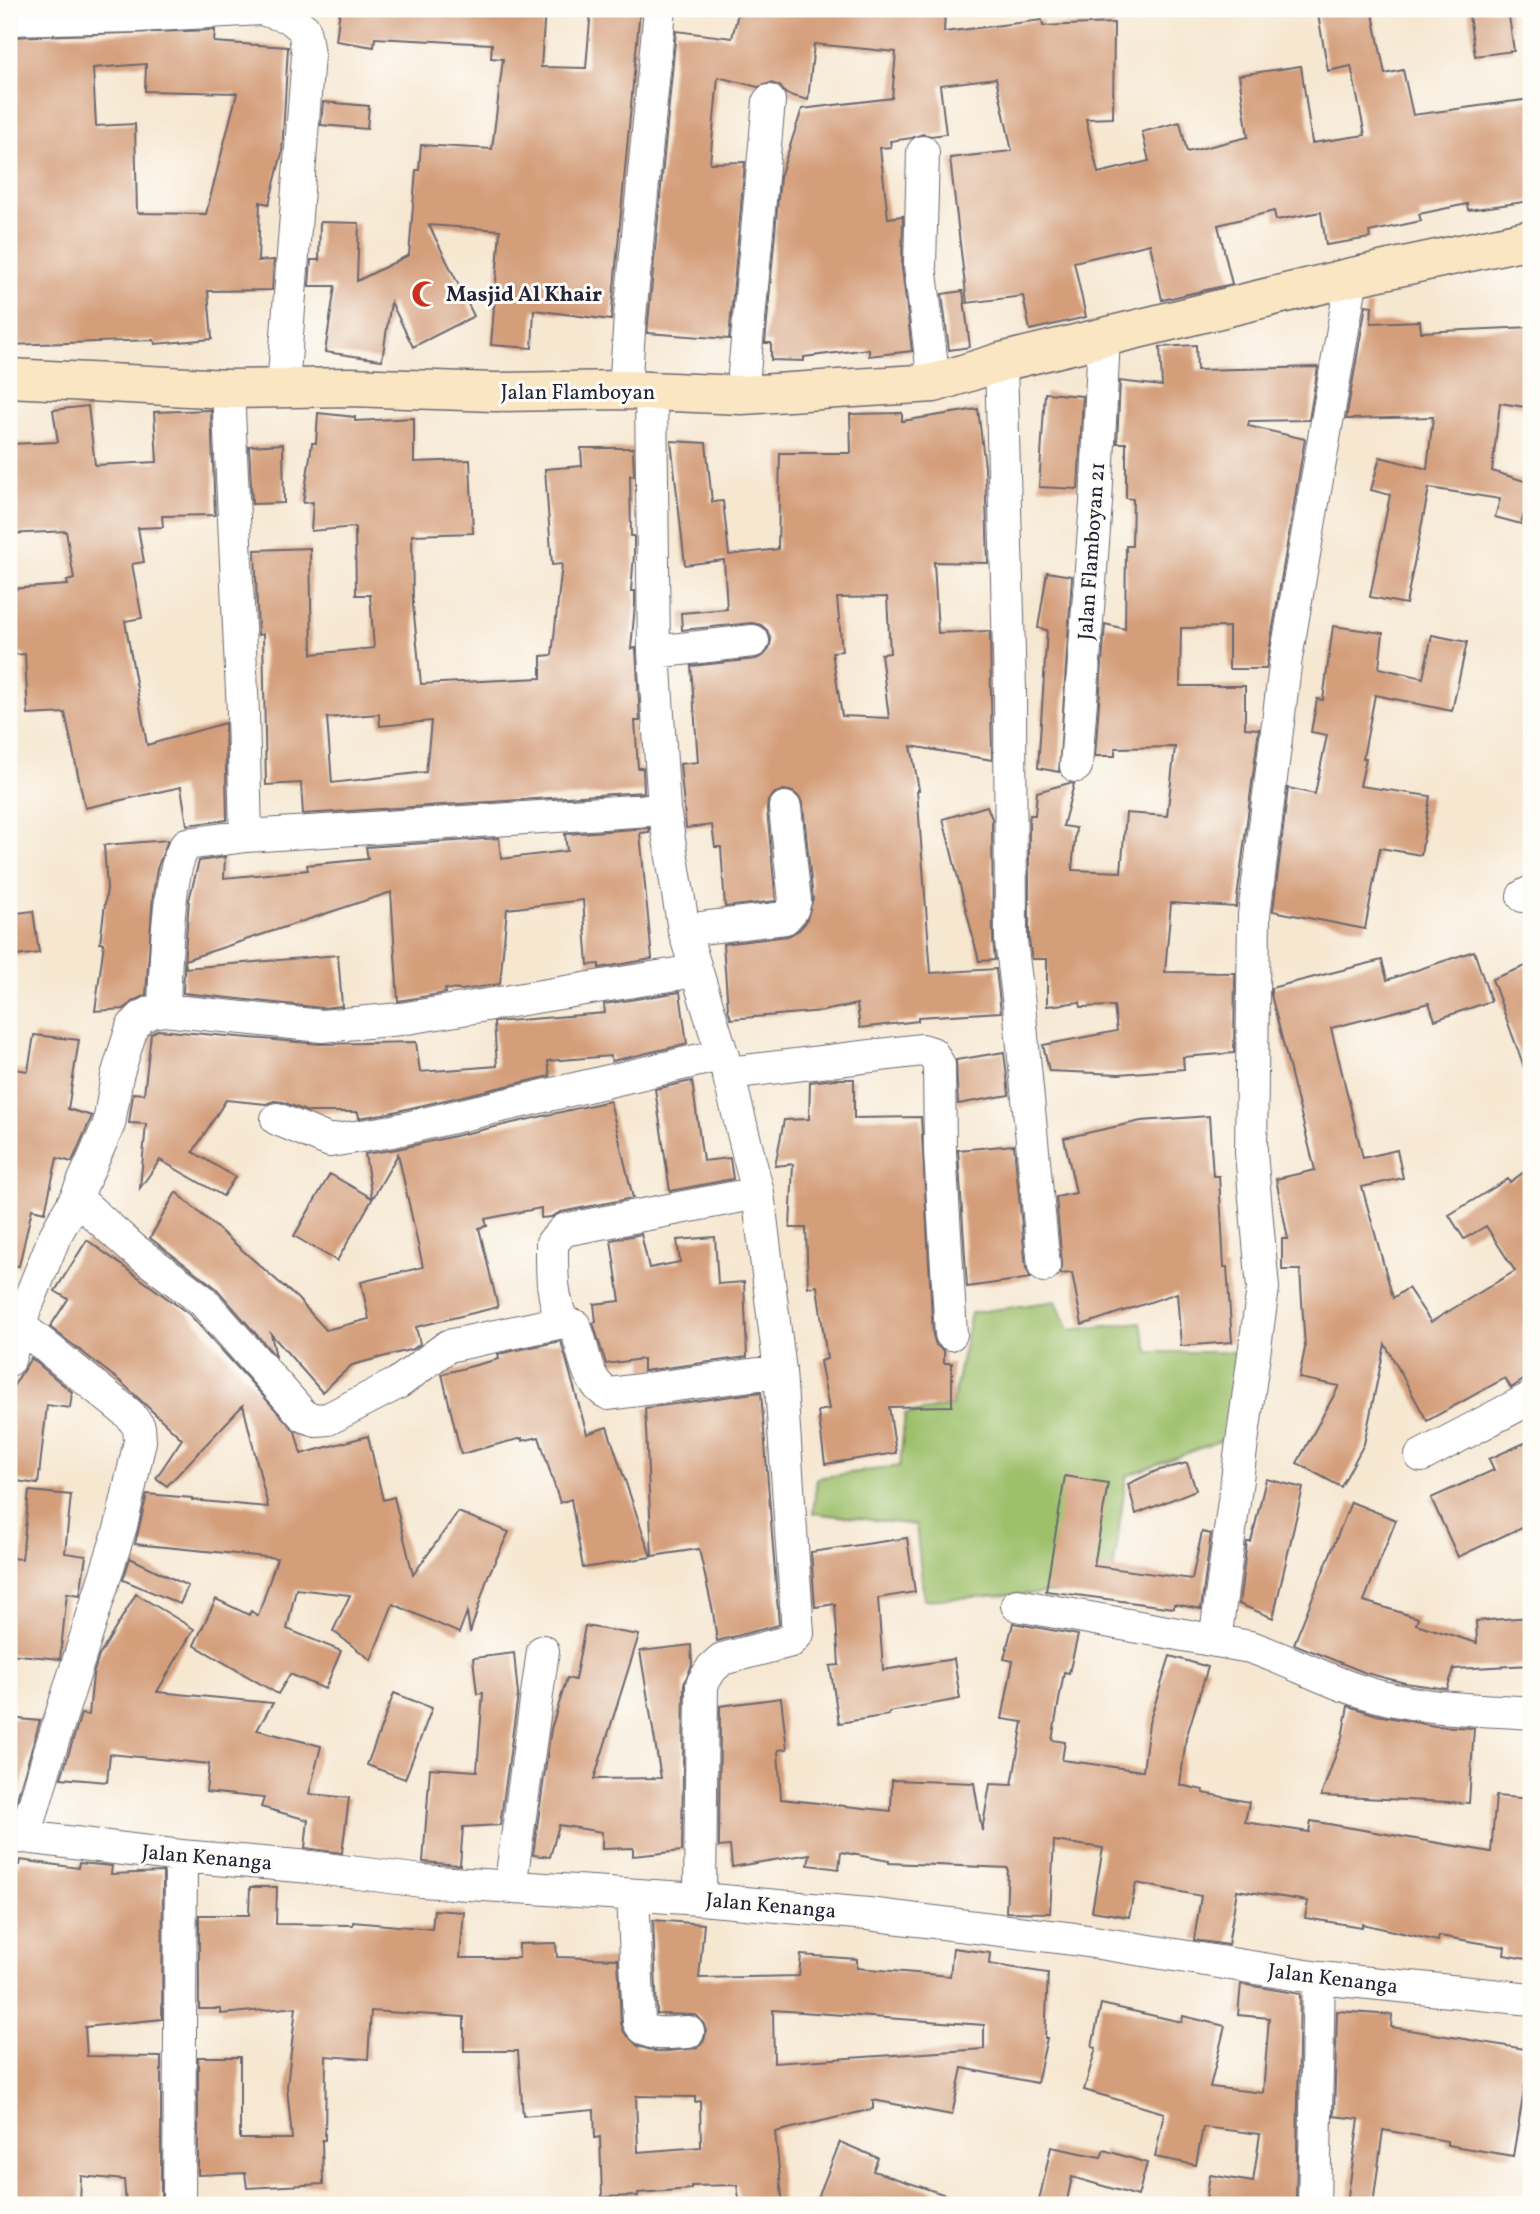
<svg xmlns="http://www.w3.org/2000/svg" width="1540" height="2214" font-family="Vollkorn,serif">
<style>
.green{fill:#9dc06a;stroke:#607152;stroke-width:2}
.building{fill:#d49e7a;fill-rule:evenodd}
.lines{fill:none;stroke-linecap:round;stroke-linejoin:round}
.street-casing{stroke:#6c6770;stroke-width:34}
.secondary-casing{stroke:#6c6770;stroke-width:41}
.street{stroke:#fff;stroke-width:32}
.secondary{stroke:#fbe6c3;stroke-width:38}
.labels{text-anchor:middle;stroke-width:6;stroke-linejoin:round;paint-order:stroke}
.poi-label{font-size:21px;font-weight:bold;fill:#22223b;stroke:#fdfcf7;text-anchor:start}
.street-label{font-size:21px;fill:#22223b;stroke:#fdfcf7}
</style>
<rect width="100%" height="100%" fill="#fdfcf7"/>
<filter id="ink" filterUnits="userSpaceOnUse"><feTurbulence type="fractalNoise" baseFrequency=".0143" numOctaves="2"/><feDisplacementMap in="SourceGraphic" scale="14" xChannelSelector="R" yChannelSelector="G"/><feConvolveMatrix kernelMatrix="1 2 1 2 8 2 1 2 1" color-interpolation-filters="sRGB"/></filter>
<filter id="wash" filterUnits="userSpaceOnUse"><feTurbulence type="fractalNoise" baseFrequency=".00686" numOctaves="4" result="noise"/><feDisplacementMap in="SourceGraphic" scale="28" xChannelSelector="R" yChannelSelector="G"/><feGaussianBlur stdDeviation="1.57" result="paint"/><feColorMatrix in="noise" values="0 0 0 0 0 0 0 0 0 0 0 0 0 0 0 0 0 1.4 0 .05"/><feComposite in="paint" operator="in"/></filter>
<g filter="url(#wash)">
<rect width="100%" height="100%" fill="#f6e7d1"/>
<path class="green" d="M1056,1301L1069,1330L1140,1322L1149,1352H1237L1233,1436L1126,1476L1111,1589L924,1600L916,1525L813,1513L817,1478L900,1466L905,1414L952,1406L971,1313Z"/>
<g id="blocks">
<path class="building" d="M340,9H545L541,67L586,68L591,9H640L611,320L534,310L532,348L491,345L500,230L429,225L474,316L413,347L391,302L382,360L325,352L335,286H309L311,260H319L320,222L359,223L357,281L409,255L416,170H419L421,145L492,149L503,59L491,58L492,44L375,38L374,47L336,41Z
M739,9H945L944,32L1042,20L1043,26L1114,23L1113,118L1086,119L1098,173L1149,161L1142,132L1180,122L1187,152L1248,137L1239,75L1301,66L1312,143L1365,135L1351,66L1328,71L1317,9H1372L1385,74L1403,70L1413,115L1531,99V201L1468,210L1467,204L1419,214L1421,221L1369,232L1370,238L1326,245L1321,212L1276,220L1274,211L1218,225L1232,284L1162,300L1150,244L1074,262L1086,317L1030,330L1023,296L967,303L950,158L1012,151L996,78L940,85L946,134L931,136L923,134L912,138L890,141L891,147L880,148L888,218L903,216L902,267L912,351L869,356V349L804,357V361L771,360V343H765L780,177L802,109L892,98L896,52L814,44L808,100L786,94L780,86L771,83L758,87L718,77L710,163L745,162L729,339L647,333L676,31L732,38Z
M1468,9H1508L1514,51L1475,56Z
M215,30L214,42L288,47L282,153L269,204L260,202L258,261L274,260L272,290L208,291L212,339L155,344L154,340L9,345V37ZM146,64L145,91L237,93L206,214L137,213L135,124L96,126L93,68Z
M323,102L369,106L367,129L321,125Z
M963,291L970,347L949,350L942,294Z
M1366,305L1372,306L1371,323L1420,321L1421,332L1531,327V408L1500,403L1492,471L1531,483V491L1521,524L1495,517L1500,499L1429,488L1406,604L1370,597L1390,495L1371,490L1380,457L1427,469L1433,417L1346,419Z
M1196,345L1197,370L1318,367L1309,420L1249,421L1248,426L1305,439L1266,669H1229V627L1181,628L1180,686H1245V728L1259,729L1236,907L1171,903L1165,972L1235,973L1234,1053L1183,1057L1184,1069L1119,1074L1049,1071L1043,1045L1117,1031L1114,1006L1081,1007L1080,1002L1047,1006V959H1032L1029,940V821L1030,815H1035L1037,792L1069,783L1074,784L1063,826L1076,828L1072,870L1121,872L1126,813L1167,816L1175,747L1115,748V756H1095L1105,624L1125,629L1126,546H1132L1133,499L1126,498V443H1117L1120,381L1162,386L1160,347Z
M1045,393L1083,396L1078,489L1039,487Z
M88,406L95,465L157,462L154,412L211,410L215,515L162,516L163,527L138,528L144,562L132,564L142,618L125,621L147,745L225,723L227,820L187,825L181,787L85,808L65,713L28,715L25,654L11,655L9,589L68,585L67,581L74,579L66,531L9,534V444L58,442L53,410Z
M978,409L985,467L988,563L934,562L938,633L990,631L992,760L911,746L919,790H917L931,973L996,969L1001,1012L918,1017V1021L860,1028L857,1004L823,1011L731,1019L728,1009L723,944L788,936L799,930L806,922L813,899L803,806L800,798L793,792L784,790L775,793L768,801L767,810L776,901L725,907L721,847H715L712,825L686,828L680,764L698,762L691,666L756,659L764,655L769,649L771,640L767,630L761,625L752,623L682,630L681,613L727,609L724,560L685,565L671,441L706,443L712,502L723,501L729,555L778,549L780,453H851L850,414L902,413V421ZM887,597L890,653L881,654L889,718L842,716L832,652L842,651L837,598Z
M318,413L355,417V421L414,418V462L470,460L473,533L412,535L413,605L421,684L541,678V656L552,655L562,564L552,565L545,469L582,466L581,448H633L634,476L630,475L631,536H634V555L631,591H635V605L631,649L636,648L640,721H635L638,768H643L644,792L303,814L301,783L266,785L263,634L258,635L255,550L310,548L312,654L374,648L370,595H356L355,527L311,531L313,502L303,503L312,443H316ZM379,714L380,726L431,721L426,772L332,783L327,718Z
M283,444L284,503L252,504L249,446Z
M1047,572L1072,576L1059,772L1038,768L1047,630L1038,628Z
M1333,626L1383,633L1379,668L1423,678L1432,635L1467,642L1452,711L1375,695L1363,758H1366L1360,786L1430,796L1421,855L1380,848L1365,929L1273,911L1288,788L1315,794L1327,735L1311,732L1317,699L1323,700Z
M987,806L992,819L993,941L995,960L979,961L943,819Z
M649,828V832L640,833L652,959L599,968V964L588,965L583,900L507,909L500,984L462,990L445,989L446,993L398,1001L391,892L185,960L186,968L338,955L342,1006L322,1008L183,993L185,950L189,900L199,861L225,857L224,878L308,870L307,865L368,859L366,847L499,838L501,859L567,851L565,834Z
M168,840L157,869L153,895L146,995L133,1001L124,1009L95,1011L104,943H100L107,888L104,845Z
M33,911L39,953L9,957V914Z
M1474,951L1491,1001L1435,1020L1429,1003L1331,1028L1363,1158L1397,1150L1403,1178L1362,1187L1393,1298L1408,1288L1431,1322L1515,1271L1486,1226L1464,1239L1449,1215L1508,1179L1510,1182L1531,1167V1375L1511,1388L1505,1378L1427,1421L1385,1344L1364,1444L1341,1487L1297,1463L1339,1386L1299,1378L1305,1348L1300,1270H1282V1239H1288L1276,1179L1315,1170L1271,995V988L1382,960L1387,980Z
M1531,964V1078H1528L1492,979Z
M680,992L687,1044L612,1061L611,1056L548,1061L550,1076L389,1113L359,1118L358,1112H308L283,1102L274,1101L266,1104L226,1100L193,1152L235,1177L223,1196L160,1160L140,1188L146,1124L129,1123L132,1100L133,1093L144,1094L151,1034L158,1030L320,1044L416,1042L420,1072L497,1066L494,1022L605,1013L604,1004Z
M34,1035L79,1040L68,1109L92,1116L72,1162L57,1158L45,1212L32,1209L19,1266L9,1265V1102L14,1069L28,1071Z
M1004,1052L1009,1095L958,1104L956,1060Z
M834,1079H854V1118L921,1117L933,1335L936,1345L944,1351V1363H952V1406L889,1407L896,1453L825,1464L818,1411L829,1409L820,1361L827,1359L817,1286L808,1287L806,1228H790L793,1164L775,1166L784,1120L809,1119L810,1082Z
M692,1081L703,1161L730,1158L733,1179L670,1191L655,1089Z
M610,1101L633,1198L561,1212L551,1217L541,1218V1208L485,1219L487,1226L479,1228L498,1307L416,1327L420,1344L413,1349L352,1365L322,1392L271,1334L276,1357L216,1288L150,1238L176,1192L297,1298L326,1330L369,1319L361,1282L423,1267L398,1154L337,1261L294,1236L330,1174L372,1198L365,1154L397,1149Z
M1209,1116L1213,1176H1219L1224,1267H1227L1232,1342L1181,1346L1177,1293L1082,1325L1072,1273L1060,1274L1062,1264L1056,1197L1076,1193L1064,1138L1141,1121Z
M1014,1145L1026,1268L1031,1278L967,1287L958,1150Z
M641,1234L649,1268L680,1262L677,1240L715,1237L718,1284L744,1282L747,1357L643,1371V1359L606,1364L593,1323L596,1322L594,1304L620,1301L611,1240Z
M87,1240L189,1314L295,1431L301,1454L368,1436L383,1500L394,1497L413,1575L458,1512L509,1532L488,1576L470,1633L467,1612L459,1633L393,1604L371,1660L333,1631L350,1595L296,1589L287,1629L341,1651L325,1689L290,1674L278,1694L194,1645L216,1599L249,1615L251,1611L258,1616L277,1558L135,1544L147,1494L192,1498V1500L268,1507L243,1405L167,1486L156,1478L182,1439L121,1382L50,1327L68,1299L55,1291Z
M561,1341L587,1434L607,1427L651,1557L583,1568L571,1499L560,1503L539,1437L522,1441V1438L461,1454L442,1374L499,1359L498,1354Z
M31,1358L72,1392L70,1408L47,1405L38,1484L9,1480V1393Z
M761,1392L779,1625L717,1641L713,1612L699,1549L652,1556L645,1408Z
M1531,1440V1523L1458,1557L1431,1498L1494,1470L1489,1459Z
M1187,1463L1196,1490L1136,1514L1128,1484L1156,1471Z
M1065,1476L1108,1483L1094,1566L1192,1579L1202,1532L1211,1534L1201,1609L1174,1604V1608L1046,1591Z
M1266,1479L1303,1488L1273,1618L1239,1604L1247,1542H1251Z
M29,1491L71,1495L65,1553L86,1556L80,1595L67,1593L60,1659L9,1654V1558L22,1559Z
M1351,1502L1396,1520L1364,1601L1418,1618L1416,1624L1477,1643L1476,1621L1531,1617V1665L1454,1669L1447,1689L1405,1683L1366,1673L1294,1644Z
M907,1538L915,1592L878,1598L883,1670L954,1659L960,1699L889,1712V1715L839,1723L830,1666L839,1665L835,1604L815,1607L811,1552Z
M130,1558L188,1586L180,1604L123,1580Z
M136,1594L194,1629L157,1692L273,1703L257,1730L321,1746L309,1794L349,1798L342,1853L305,1848L308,1820L261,1807L264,1798L206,1792L209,1764L110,1754L107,1782L61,1778L81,1714L89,1715L93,1675L99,1656Z
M1013,1623L1078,1635L1069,1673L1064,1672L1052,1740L1065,1742L1062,1760L1143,1771L1149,1723L1170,1656L1208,1667L1186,1738L1180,1785L1203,1790V1793L1249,1802L1245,1822L1309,1832L1311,1821L1491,1852L1496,1796L1531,1799V1960L1504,1955L1505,1947L1439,1936L1438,1941L1362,1924V1927L1305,1918L1308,1901L1237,1890L1228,1945L1194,1940L1201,1896L1136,1883L1129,1917L1092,1911L1103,1848L1054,1841L1050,1913L1006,1912L1008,1868L889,1863V1861L841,1852L839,1869L808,1865L810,1854L732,1867L730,1846L719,1847L720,1706L781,1698L787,1749L778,1750L781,1799L891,1811L892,1780L974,1783L982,1831L990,1784L1012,1785L1023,1722L1002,1719L1013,1661L1004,1659Z
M585,1626L639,1635L594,1779L661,1778L640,1651L691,1645L692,1665L684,1684L682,1851L633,1856V1848L602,1849V1832L559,1825L550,1857L533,1855L551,1729L567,1678L575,1680Z
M514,1653L518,1695L500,1825L463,1827L460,1865L423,1862L430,1768L477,1771L483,1693L477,1694L473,1658Z
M394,1693L432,1708L405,1779L367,1765Z
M1348,1706L1377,1715L1435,1726L1474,1728L1469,1803L1321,1796L1342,1737Z
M9,1718L40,1721L11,1819L9,1820Z
M20,1860L78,1868L79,1863L112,1866L111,1874L163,1872L162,2019L85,2027L87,2056L161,2057V2205H126L124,2180L81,2176L80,2205H9V1864L19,1865Z
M250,1887H277L276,1924L353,1925V1922L432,1929L434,1910L464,1912L460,1958H519V1944L556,1943L557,1957L618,1959L621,2023L624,2032L638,2046L658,2052L697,2048L704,2041L706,2031L703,2022L696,2015L657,2014L653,1920L704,1924L699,1978L799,1976L801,1955L857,1959V1968L950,1976L953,1948L990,1953L989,1964L1048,1973L1045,2038H1047L1037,2083L962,2068L952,2115L873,2100V2109L775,2132L783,2205H740L737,2185L691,2186V2189L638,2193V2196L602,2197L600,2137L595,2138L594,2110L523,2116L518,2051H464V2017L371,2011L368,2059L326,2056L325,2140H322L323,2184L247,2188L245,2173L198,2175V2057H240V2139H292L287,2087L296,2007L221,2014V2009H199V1915H249ZM773,2010L984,2025V2049L774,2063ZM636,2096L695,2097V2102L700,2101L701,2147L638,2152Z
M1241,1984L1300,1994L1296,2205H1205L1210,2175L1253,2182L1260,2134L1203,2127L1196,2165L1155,2157L1164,2113L1084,2090L1096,2048L1092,2047L1101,2004L1182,2022L1183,2016L1225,2026L1210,2087L1263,2093L1269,2018L1238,2015Z
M1337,2011L1392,2015L1391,2027L1531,2050L1513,2156L1447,2145V2141L1383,2130L1373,2205L1347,2203L1359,2119L1334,2116Z
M840,2142L878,2158L873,2171L964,2201V2205H815Z
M1051,2147L1101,2157L1104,2150L1147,2163L1138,2196L1072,2177L1066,2205H1038Z"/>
</g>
</g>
<g filter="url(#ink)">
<use href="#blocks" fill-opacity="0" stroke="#6c6770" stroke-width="2"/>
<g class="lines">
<defs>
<path id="street" d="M9,19L138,16L261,9L289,17L304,29L308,55L283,388
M923,152L920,265L934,383
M1001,362L1010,690L1011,941L1019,1005L1044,1266
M228,389L243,713L246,836
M625,390L630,316L660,9
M651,393L654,652L664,809L684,930L728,1073L758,1193L780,1371L798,1633L791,1641L722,1659L712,1668L702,1684L700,1899
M742,395L769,101
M654,652L753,641
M1076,766L1096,503L1104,337
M1523,896L1531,892
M684,930L785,918L792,910L795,901L785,808
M164,1010C165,978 167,865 187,844L246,836L664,809
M728,1073L922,1050L932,1053L939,1065L940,1151L951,1334
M277,1119L330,1141L393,1131L721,1055
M76,1198L132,1248L202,1300L304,1416L316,1420L328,1419L398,1383L448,1346L563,1322L575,1326C585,1349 584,1382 609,1394L780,1371
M563,1322C551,1297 552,1269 552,1243L564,1230L758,1193
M19,1325L129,1414L139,1427L140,1441L121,1526L48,1757L25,1837
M9,1360L19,1325L55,1236L76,1198L109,1124L117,1076L132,1027L142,1017L152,1012L164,1010L322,1026L401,1019L695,971
M1421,1456L1531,1398
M1017,1605L1250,1647C1287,1659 1322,1679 1360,1691C1415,1709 1474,1709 1531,1713
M1215,1641L1263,1288L1251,1153L1254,915L1286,658L1352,277
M9,1838L25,1837L181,1856L310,1867L422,1881L700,1899L868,1914L1074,1939L1319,1978L1531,1999
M510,1888L543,1651
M633,1895L639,2022C647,2039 672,2032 688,2032
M179,2205L181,1856
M1314,2205L1319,1978"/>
<path id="secondary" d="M9,378L228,389L350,387L494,392L625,390L742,395L934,383L1001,362L1352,277L1531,239"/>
</defs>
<use href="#street" class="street-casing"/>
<use href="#secondary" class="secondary-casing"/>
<use href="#street" class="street"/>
<use href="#secondary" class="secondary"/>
</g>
</g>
<defs>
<symbol id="mosque-bare" viewBox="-9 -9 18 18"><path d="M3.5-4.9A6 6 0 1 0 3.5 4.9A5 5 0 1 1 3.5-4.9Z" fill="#c8321e" stroke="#fdfcf7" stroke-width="2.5" paint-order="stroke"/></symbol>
</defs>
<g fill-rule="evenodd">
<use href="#mosque-bare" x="406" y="275" width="38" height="38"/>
</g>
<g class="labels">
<g class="poi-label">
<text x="446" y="301">Masjid Al Khair</text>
</g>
<g class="street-label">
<text x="578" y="399">Jalan Flamboyan</text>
<text transform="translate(1091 551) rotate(-86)" y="7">Jalan Flamboyan 21</text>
<text transform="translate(207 1857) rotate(5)" y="7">Jalan Kenanga</text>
<text transform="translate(771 1905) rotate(5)" y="7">Jalan Kenanga</text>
<text transform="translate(1333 1978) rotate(7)" y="7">Jalan Kenanga</text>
</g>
</g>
<rect width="1540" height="2214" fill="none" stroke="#fdfcf7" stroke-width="35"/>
</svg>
